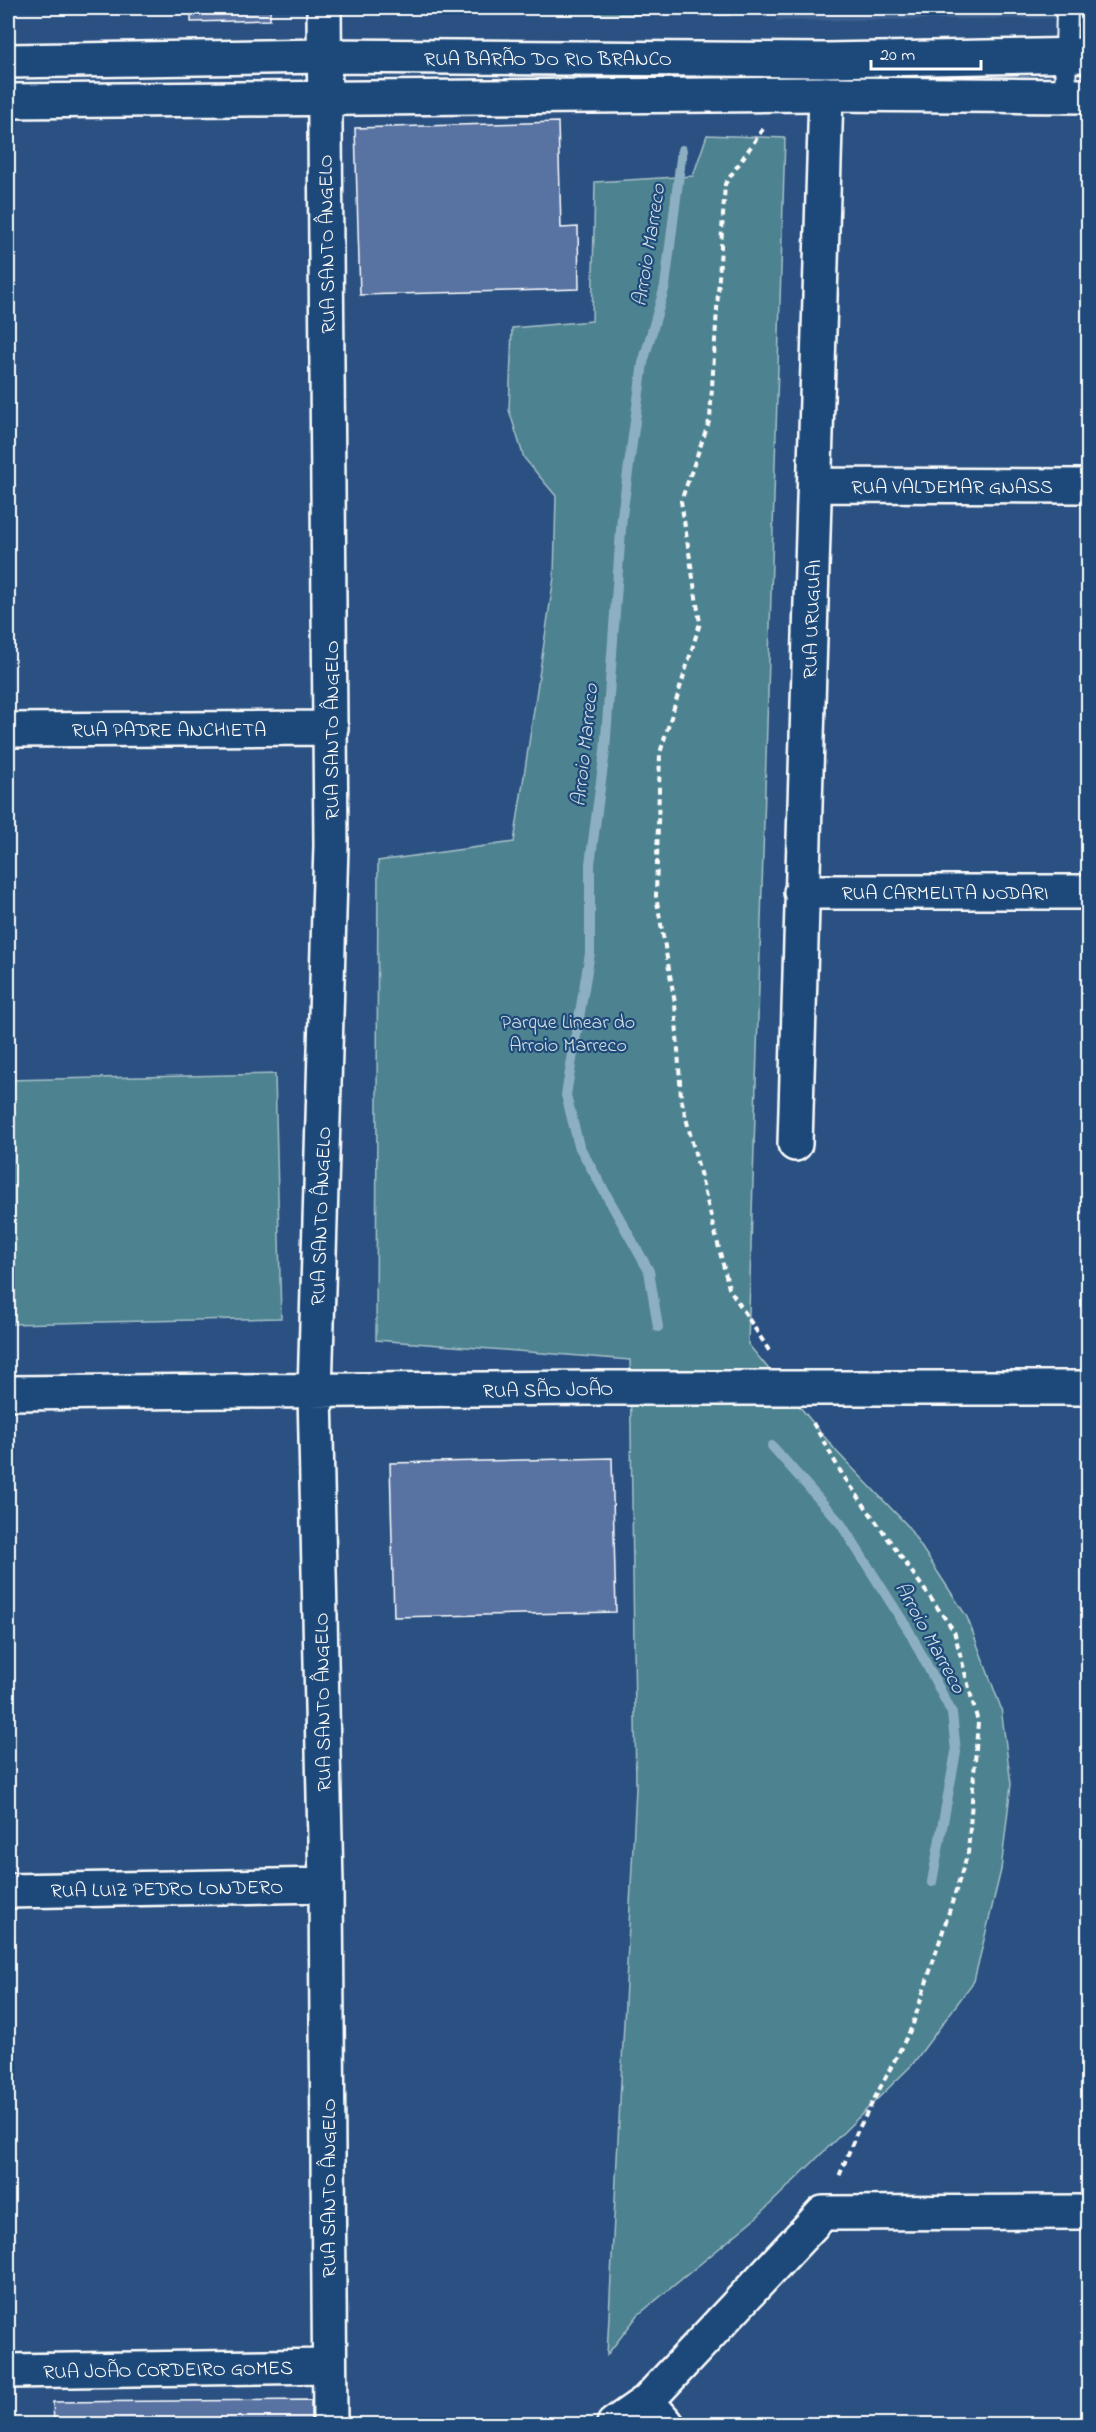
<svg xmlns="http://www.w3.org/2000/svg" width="1096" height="2432" font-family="'Indie Flower',sans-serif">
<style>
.built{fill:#3c5e8e}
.green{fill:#4d8290;stroke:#a6c0c8;stroke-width:1.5}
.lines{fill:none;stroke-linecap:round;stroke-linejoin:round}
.stream{stroke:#8dafc2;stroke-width:10}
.building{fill:#5872a2;stroke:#fff;stroke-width:1.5}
.service-casing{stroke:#fff;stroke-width:24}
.minor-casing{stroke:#fff;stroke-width:38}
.secondary-casing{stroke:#fff;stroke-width:38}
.path{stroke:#fff;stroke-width:4;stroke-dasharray:6 4.5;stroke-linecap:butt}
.service{stroke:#1f4a7a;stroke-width:20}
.minor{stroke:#1f4a7a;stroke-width:33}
.secondary{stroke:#1f4a7a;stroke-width:33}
.labels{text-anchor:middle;stroke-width:4.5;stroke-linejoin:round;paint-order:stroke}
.street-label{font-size:20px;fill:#fff;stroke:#1f4a7a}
.park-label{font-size:20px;fill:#d2e0e3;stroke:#1f4a7a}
.water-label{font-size:21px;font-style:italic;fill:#d0dee6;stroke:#1f4a7a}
</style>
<rect width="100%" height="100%" fill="#2a5182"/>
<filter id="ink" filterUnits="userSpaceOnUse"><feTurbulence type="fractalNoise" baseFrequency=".0167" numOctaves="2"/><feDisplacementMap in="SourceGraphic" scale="12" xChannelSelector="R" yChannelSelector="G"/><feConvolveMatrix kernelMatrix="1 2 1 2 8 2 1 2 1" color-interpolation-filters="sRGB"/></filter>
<g filter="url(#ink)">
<path class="built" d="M783,8H1088V18L775,21Z"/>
<path class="green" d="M598,8H735L729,15L595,14Z
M707,135L785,138L748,1344L837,1452L907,1525L967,1617L1001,1708L1011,1784L1001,1870L974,1981L912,2065L756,2218L638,2315L607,2355L636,1788L630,1360L376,1340L378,861L514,842L554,577L556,496L524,458L509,410L512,328L592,321L595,182L693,176Z
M275,1074L281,1318L8,1324V1080Z"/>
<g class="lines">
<path class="stream" d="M658,1327L649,1271L579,1146L566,1095L590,953V864L605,751L622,516L643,363L665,286L682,150
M772,1446L841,1524L909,1631L952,1713L956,1752L932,1882"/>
</g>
<path class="building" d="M191,8H270V20L191,22Z
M558,122L561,228L578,227L579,289L360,295L355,128Z
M612,1458L616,1612L394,1617L390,1463Z
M311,2400V2424H54L53,2402Z"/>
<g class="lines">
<defs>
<path id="service" d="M1065,96L1067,8"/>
<path id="minor" d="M324,8L331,845L315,1392L326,1885L330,2424
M816,485L1088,486
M8,730L331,728
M801,892H1088
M795,1144L826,94
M8,1393L597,1388H1088
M8,1891L326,1885
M8,2371L329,2366
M647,2401L667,2424
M614,2424L647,2401L823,2213L1088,2212"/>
<path id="secondary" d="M8,61L325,56L826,60L1088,55
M8,101L826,94L1088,96"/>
</defs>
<use href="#service" class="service-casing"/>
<use href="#minor" class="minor-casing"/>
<use href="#secondary" class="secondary-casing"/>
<path class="path" d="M763,129L725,184L710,419L681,501L700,623L660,753L656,896L675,1003L681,1098L729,1288L770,1352
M813,1423L842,1474L954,1631L978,1722L968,1853L912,2027L857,2132L838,2179"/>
<use href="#service" class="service"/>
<use href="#minor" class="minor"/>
<use href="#secondary" class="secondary"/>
</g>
</g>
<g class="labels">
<g class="street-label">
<text x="548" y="65">RUA BARÃO DO RIO BRANCO</text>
<text transform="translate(326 244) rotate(-91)" y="7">RUA SANTO ÂNGELO</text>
<text x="952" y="493">RUA VALDEMAR GNASS</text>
<text transform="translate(811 619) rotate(-88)" y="7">RUA URUGUAI</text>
<text x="169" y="736">RUA PADRE ANCHIETA</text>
<text transform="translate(331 730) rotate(-90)" y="7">RUA SANTO ÂNGELO</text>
<text x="945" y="899">RUA CARMELITA NODARI</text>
<text transform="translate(320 1216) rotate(-88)" y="7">RUA SANTO ÂNGELO</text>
<text transform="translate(548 1389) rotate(-1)" y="7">RUA SÃO JOÃO</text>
<text transform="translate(322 1702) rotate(-91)" y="7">RUA SANTO ÂNGELO</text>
<text transform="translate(167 1888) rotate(-1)" y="7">RUA LUIZ PEDRO LONDERO</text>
<text transform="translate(328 2188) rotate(-90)" y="7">RUA SANTO ÂNGELO</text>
<text transform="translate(168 2369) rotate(-1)" y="7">RUA JOÃO CORDEIRO GOMES</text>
</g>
<g class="park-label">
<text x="568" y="1028">Parque Linear do<tspan x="568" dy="23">Arroio Marreco</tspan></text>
</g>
<g class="water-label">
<text transform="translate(648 245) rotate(-81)" y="7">Arroio Marreco</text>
<text transform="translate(584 745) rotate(-84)" y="7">Arroio Marreco</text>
<text transform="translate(931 1637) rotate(61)" y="7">Arroio Marreco</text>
</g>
</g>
<rect width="1096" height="2432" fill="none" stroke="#1f4a7a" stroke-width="30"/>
<rect x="15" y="15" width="1066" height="2402" fill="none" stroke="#fff" stroke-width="2" filter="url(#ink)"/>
<path d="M871 60v9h110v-9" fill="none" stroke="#ffffff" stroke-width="3"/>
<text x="880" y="60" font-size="18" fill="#ffffff" stroke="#1f4a7a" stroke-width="4.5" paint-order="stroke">20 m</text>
</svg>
